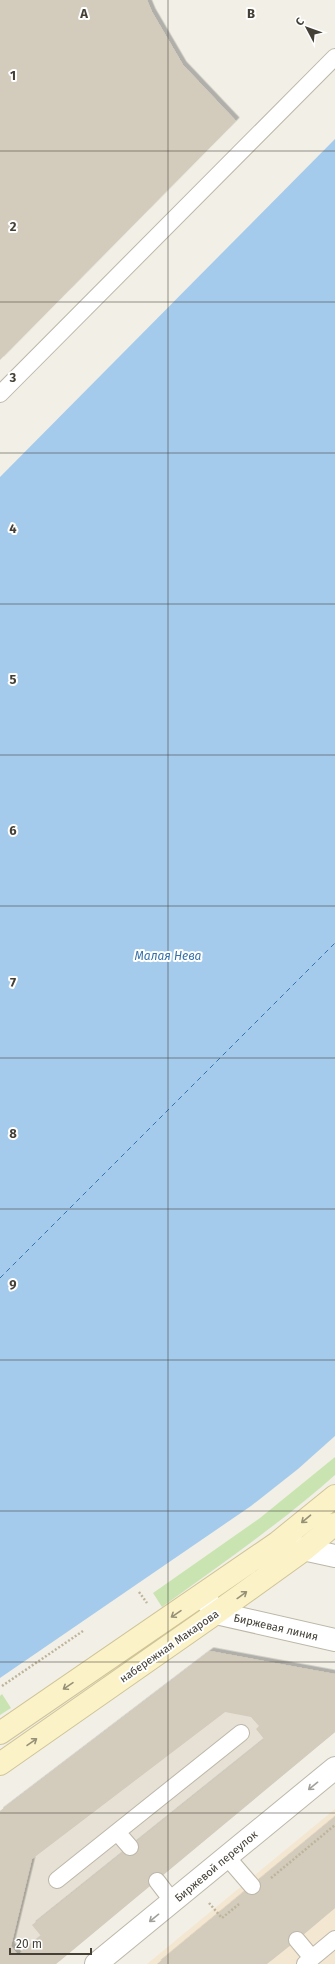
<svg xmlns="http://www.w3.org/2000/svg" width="335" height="1964" font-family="'Fira Sans',sans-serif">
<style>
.residential{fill:#e6e1d4}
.commercial{fill:#f3e7d2}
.green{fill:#cae4b1}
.water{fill:#a5cbec}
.pier{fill:#f2efe6}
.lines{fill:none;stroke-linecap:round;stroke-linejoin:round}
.ferry{stroke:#3572aa;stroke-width:1;stroke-dasharray:5 4;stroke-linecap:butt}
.building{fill:#d3cbbc;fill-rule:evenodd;filter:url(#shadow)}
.lane-casing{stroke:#bdb7a9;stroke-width:18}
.street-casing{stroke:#bdb7a9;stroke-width:24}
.secondary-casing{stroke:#cfc498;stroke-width:24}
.path{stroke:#beb49b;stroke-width:2.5;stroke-dasharray:2 2;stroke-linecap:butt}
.lane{stroke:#fff;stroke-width:16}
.street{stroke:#fff;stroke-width:22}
.secondary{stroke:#fbf2c7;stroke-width:22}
.oneway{stroke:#969077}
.oneway2{stroke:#a2a09a}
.grid{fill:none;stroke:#444036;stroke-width:1;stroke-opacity:0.55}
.labels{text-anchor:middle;stroke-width:4;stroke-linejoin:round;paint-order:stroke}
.street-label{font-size:11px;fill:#444036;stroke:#fff}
.water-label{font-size:12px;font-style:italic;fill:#3572aa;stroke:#fff}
.grid-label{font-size:13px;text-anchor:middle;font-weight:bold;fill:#444036;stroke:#fff;stroke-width:4;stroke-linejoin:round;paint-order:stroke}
</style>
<defs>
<filter id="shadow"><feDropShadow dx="3.5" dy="-3.5" stdDeviation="0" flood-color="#0004"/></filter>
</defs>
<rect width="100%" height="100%" fill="#f2efe6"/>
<path class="residential" d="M210,1651L335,1674V1732L56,1964H0V1811Z"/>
<path class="commercial" d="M335,1809V1964H147Z"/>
<path class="green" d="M335,1457V1475C281,1523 221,1564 162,1607L153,1593L260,1518Z
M2,1694L11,1708L0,1715V1696Z"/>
<path class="water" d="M335,139V1436L298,1469L251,1506L0,1678V477Z"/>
<path class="pier" d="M73,1629L74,1631L4,1678L3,1677Z"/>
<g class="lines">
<path class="ferry" d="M0,1278L335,943"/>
</g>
<path class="building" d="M0,0H147L152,12L183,65L236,121L0,360Z
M210,1651L335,1674V1732L56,1964H0V1811ZM225,1712L251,1717L259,1726L256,1729L264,1739L32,1925L41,1936L18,1955L11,1946L32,1859Z
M335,1817V1908L297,1940L267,1964H157Z"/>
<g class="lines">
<defs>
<path id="lane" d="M0,394L335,57
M130,1847L117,1832L241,1733
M227,1857L252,1886
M57,1880L117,1832
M157,1881L173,1902
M297,1940L312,1958
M305,1964L335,1939"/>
<path id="street" d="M289,1546L335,1556
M203,1596L216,1613L335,1640
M96,1964L335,1768"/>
<path id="secondary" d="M0,1733L277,1543L335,1496
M0,1764L216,1613L305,1549L335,1524"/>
</defs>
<use href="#lane" class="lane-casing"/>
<use href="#street" class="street-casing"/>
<use href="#secondary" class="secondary-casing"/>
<path class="path" d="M139,1592L147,1603
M2,1686L83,1631
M271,1878L335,1825
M209,1903L222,1918L239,1904"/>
<use href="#lane" class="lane"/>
<use href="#street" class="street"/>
<use href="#secondary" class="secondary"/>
</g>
<defs><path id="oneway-shaft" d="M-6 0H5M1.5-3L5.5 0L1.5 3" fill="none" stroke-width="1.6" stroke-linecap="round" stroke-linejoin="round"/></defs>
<g class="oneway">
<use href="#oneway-shaft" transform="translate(306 1519) rotate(140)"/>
<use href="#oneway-shaft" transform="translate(242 1595) rotate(-36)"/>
<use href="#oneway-shaft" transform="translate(176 1614) rotate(146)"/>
<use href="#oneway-shaft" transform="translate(68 1686) rotate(146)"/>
<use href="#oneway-shaft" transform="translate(32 1742) rotate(-35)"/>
</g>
<g class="oneway2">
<use href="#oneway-shaft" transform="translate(313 1786) rotate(141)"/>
<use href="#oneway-shaft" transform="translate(154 1918) rotate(141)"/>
</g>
<path class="grid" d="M168,0V1964M0,151H335M0,302H335M0,453H335M0,604H335M0,755H335M0,906H335M0,1058H335M0,1209H335M0,1360H335M0,1511H335M0,1662H335M0,1813H335"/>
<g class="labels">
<g class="street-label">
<text transform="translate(276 1627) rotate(13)" y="4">Биржевая линия</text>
<text transform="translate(169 1646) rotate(-35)" y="4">набережная Макарова</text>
<text transform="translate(216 1866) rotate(-40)" y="4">Биржевой переулок</text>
</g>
<g class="water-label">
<text x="168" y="960">Малая Нева</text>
</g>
</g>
<g class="grid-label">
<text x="84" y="18">A</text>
<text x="251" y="18">B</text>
<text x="13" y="80">1</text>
<text x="13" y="231">2</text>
<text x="13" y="382">3</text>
<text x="13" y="533">4</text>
<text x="13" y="684">5</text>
<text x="13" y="835">6</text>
<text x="13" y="987">7</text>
<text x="13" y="1138">8</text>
<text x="13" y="1289">9</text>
</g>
<g transform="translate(307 28) rotate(311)" stroke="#ffffff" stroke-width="3" paint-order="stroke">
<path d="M0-3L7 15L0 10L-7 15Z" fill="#444036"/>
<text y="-6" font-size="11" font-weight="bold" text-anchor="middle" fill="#444036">С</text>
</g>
<path d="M10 1948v6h81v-6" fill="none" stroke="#444036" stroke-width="2"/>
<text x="16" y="1948" font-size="12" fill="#444036" stroke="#ffffff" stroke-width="3" paint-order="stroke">20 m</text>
</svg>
